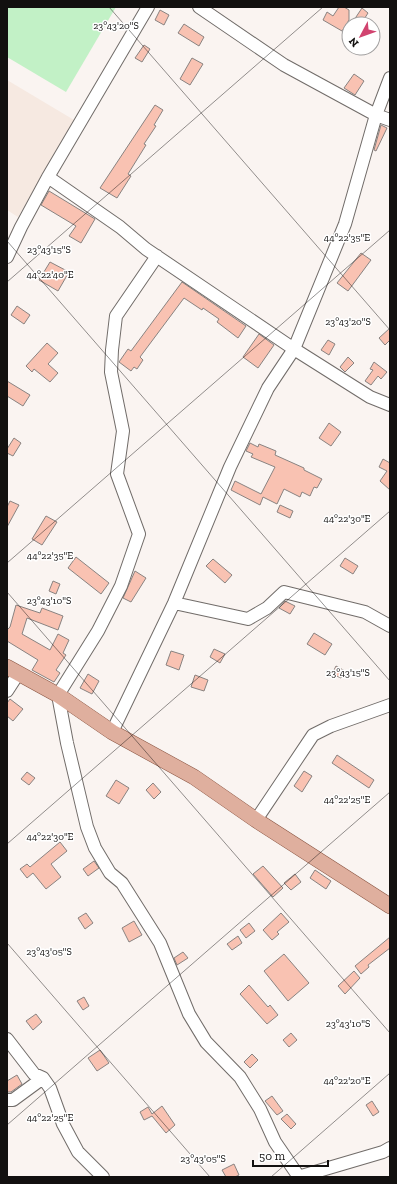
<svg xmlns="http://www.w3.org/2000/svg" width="397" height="1184" font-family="'Zilla Slab',serif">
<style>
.built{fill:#f6e9e1}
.green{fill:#c2f1c6}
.building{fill:#f9c2b2;stroke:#898381}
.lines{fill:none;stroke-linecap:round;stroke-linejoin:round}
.minor-casing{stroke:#716c69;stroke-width:14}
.major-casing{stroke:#895542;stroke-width:16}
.minor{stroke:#fff;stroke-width:12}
.major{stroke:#dfaf9e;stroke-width:15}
.ticks{fill:none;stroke:#12100f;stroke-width:1;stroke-opacity:0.45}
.ticks-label{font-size:10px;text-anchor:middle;fill:#12100f;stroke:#fff;stroke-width:3;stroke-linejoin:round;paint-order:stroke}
</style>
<rect width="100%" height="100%" fill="#faf4f1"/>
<path class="built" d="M7,80L74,120L18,217L7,210Z"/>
<path class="green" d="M7,7H116L66,92L7,57Z"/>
<path class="building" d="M339,7H344L349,10V20L342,31L323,20L327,12L333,16Z
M362,8L368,13L361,24L354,20Z
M160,10L169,15L164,25L155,20Z
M184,24L204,37L199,46L178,33Z
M144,45L150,49L142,62L135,58Z
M192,58L203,64L190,85L180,79Z
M354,74L364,81L355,95L344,88Z
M155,105L163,110L154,125L156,126L144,144L146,145L128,174L131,176L117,198L100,188Z
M381,125L387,128L376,151L374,150Z
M49,191L95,219L81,243L69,236L76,226L41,205Z
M361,253L371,260L348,291L337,283Z
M50,262L69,272L58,291L39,280Z
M182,282L246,326L238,338L217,322L219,319L203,308L202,310L184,298L140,357L143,360L137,369L134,367L131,371L119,362L128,349L131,351Z
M17,306L30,315L24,324L11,315Z
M390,328V340L385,345L379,338Z
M259,334L274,345L258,368L243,357Z
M328,340L335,344L329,355L321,350Z
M47,343L58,353L48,364L58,373L50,382L34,369L32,372L26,366Z
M348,357L354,363L345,372L340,367Z
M374,362L387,372L381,379L378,376L371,385L365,381L373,370L370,369Z
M7,381L30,395L23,406L7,396Z
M329,423L341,432L331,446L319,438Z
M14,438L21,443L13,456L7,453V449Z
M250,443L258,447L259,444L276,451L275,455L304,468V470L322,479L317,488L314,487L310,496L302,492L300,497L284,489L277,504L263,497L260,505L231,490L235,481L261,494L275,467L251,457L253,454L246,451Z
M383,459L390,463V490L380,481L387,471L379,467Z
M10,501L19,505L7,527V507Z
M280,505L293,511L290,518L277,512Z
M46,516L57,522L42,545L32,539Z
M76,557L109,583L101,594L68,568Z
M345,558L358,566L353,574L340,566Z
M213,559L232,575L225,583L206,566Z
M135,571L146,578L131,602L123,598Z
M53,581L60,584L56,594L49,591Z
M285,601L295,606L290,614L279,608Z
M16,605L40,613L42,608L63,616L58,630L27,618L22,634L50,650L58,634L69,640L63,653L66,655L56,670L60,673L54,682L32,670L38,660L7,641V630L10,627Z
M314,633L332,644L325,655L307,644Z
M214,649L225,654L220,663L210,657Z
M171,651L184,655L179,670L166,665Z
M336,666L345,671L341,678L332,674Z
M88,674L99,681L92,694L80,688Z
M195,675L208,680L204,691L191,687Z
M10,699L23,709L13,721L7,716V703Z
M337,755L374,780L369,788L332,763Z
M304,771L312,776L302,792L294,786Z
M27,772L35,778L29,785L21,779Z
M116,780L129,788L119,804L106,796Z
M153,783L161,792L154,799L146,790Z
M60,842L67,851L51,864L61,877L46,889L33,873L27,878L20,869L27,864L30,867Z
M94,861L99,868L88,876L83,869Z
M263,866L283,888L273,897L253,874Z
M315,870L331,881L326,889L310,878Z
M295,874L301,882L291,890L284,883Z
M86,913L93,923L85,929L78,918Z
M281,913L289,922L277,932L279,934L272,940L263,930Z
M134,921L142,935L129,942L122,928Z
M249,923L255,931L246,938L240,930Z
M238,936L242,943L232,950L227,944Z
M390,937V948L368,965L369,967L361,974L355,966Z
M183,952L188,958L177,965L174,958Z
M284,954L309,983L288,1001L264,971Z
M354,971L360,978L345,994L338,986Z
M249,985L268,1007L270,1005L278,1015L267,1024L240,994Z
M84,997L89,1006L83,1010L77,1001Z
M36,1014L42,1022L33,1030L26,1021Z
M291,1033L297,1040L289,1047L283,1040Z
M100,1050L109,1063L97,1071L88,1058Z
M252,1054L258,1060L250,1068L244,1062Z
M17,1075L22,1084L11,1092H7V1081Z
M272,1096L283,1111L277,1115L265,1101Z
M372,1101L379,1112L373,1116L366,1105Z
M162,1106L175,1125L166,1133L152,1116L144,1120L140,1112L148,1107L152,1114Z
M287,1114L296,1124L291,1129L281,1119Z
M234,1164L239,1175L235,1177H226L222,1170Z"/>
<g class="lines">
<defs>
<path id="minor" d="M199,7L284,65L376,115L390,120
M48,177L120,227L146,249L294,349L370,397L390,405
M157,256L116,316L112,350L111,372L123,431L117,474L139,534L121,586L98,631L58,695L67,743L87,827L95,848L110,873L122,883L160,943L189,1014L206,1042L240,1077L260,1109L275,1142L299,1177
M7,257L21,227L48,177L148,7
M174,603L248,619L267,608L284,592L365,612L390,626
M7,691L18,674
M112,732L174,603L230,467L268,388L294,349L345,224L376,115L390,78
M256,820L313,735L331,726L390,705
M7,1039L34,1074L43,1078L50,1088L63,1124L78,1152L103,1177
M7,1100H13L43,1078
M298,1177L383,1152L390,1148"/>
<path id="major" d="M7,667L58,695L112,732L194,777L256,820L390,906"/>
</defs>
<use href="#minor" class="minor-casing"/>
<use href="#major" class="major-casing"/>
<use href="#minor" class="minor"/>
<use href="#major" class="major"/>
</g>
<path class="ticks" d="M109,7L390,330M7,241L390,681M7,282L323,7M7,563L390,230M7,592L390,1033M7,844L390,511M7,943L210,1177M7,1125L390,792M271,1177L390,1073"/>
<g class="ticks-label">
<text x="116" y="29">23°43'20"S</text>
<text x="347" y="241">44°22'35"E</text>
<text x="49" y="253">23°43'15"S</text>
<text x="50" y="278">44°22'40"E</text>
<text x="348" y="325">23°43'20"S</text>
<text x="347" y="522">44°22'30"E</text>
<text x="50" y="559">44°22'35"E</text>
<text x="49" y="604">23°43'10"S</text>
<text x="348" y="676">23°43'15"S</text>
<text x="347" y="803">44°22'25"E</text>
<text x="50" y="840">44°22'30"E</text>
<text x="49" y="955">23°43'05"S</text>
<text x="348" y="1027">23°43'10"S</text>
<text x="347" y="1084">44°22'20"E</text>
<text x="50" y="1121">44°22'25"E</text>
<text x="203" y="1162">23°43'05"S</text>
</g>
<rect width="397" height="1184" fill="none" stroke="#12100f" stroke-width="16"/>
<g transform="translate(361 36) rotate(229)"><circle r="19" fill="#ffffff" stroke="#a09f9f"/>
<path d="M0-3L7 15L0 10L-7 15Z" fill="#d1436f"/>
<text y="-6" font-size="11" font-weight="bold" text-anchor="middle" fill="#12100f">N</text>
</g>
<path d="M253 1160v6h75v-6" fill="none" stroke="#12100f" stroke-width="2"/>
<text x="259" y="1160" font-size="12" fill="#12100f" stroke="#ffffff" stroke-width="3" paint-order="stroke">50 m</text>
</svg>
